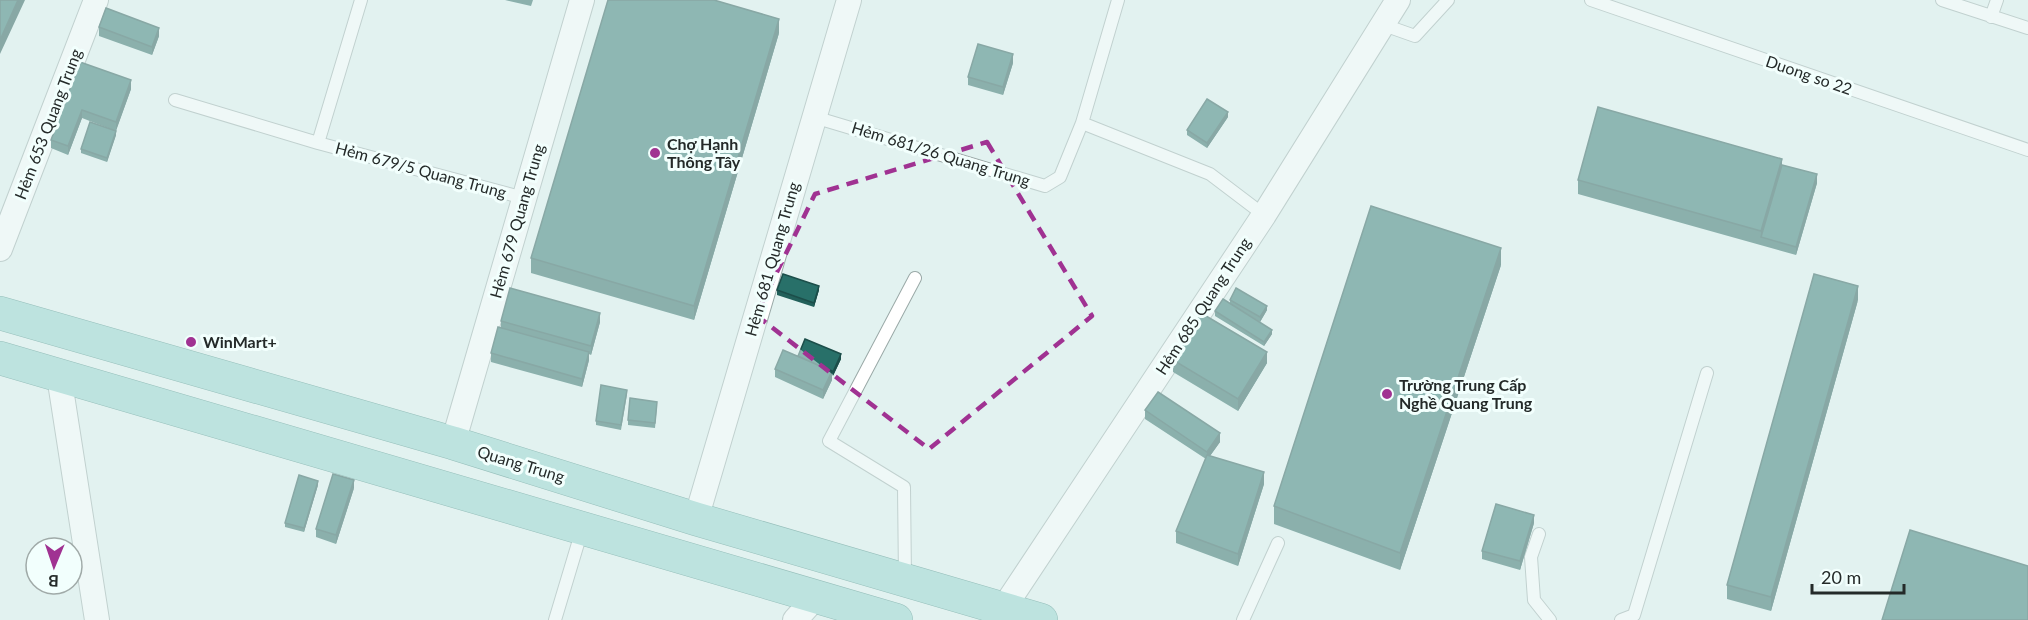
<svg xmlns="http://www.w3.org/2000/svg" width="2028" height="620" font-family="Lato,sans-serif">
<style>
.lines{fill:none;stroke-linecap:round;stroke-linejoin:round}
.lane-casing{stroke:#9aa9a7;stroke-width:14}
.street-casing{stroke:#9aa9a7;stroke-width:26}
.primary-casing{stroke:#3b817a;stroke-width:34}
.lane{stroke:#fff;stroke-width:12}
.street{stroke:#fff;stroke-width:24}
.primary{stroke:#91d0c9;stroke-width:33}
.wall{fill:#22605a}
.shaded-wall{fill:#1c4e4a}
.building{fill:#287069;stroke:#1c4e4a;stroke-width:1.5}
.marked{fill:none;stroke:#a03292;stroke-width:4.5;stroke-dasharray:12 8;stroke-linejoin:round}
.poi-dot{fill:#a03292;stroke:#f2fffd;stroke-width:2}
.labels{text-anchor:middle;stroke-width:6;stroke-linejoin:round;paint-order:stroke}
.street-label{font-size:16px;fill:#242a29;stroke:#f2fffd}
.poi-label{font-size:16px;font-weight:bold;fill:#242a29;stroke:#f2fffd;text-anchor:start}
</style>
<rect width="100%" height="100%" fill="#e2f2f0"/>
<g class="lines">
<defs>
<path id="lane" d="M1591,0L2028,150
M1942,0L2028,28
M1991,17L1997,0
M1381,24L1415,36L1448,0
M175,100L318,143L524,198
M814,117L1045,186L1060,177L1082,123L1118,0
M1082,123L1210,174L1264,215
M318,143L361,0
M1539,534L1531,557L1534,600L1550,620
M905,579L904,487L829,441L915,278
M555,620L582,530
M1243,620L1278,543
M1621,620L1634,615L1707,373"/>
<path id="street" d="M0,249L96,0
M59,376L97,620
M453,443L582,0
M696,519L849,0
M1003,609L1264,215L1398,0
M795,620L816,597"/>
<path id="primary" d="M0,313L453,443L696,519L1041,620
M0,358L896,620"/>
</defs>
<use href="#lane" class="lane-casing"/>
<use href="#street" class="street-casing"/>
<use href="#primary" class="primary-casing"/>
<use href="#lane" class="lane"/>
<use href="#street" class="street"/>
<use href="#primary" class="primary"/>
</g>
<path class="wall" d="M505,0H533L531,6Z
M99,27L159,36L152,55L99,36Z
M779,33L694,320L531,273V258Z
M80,62L131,89L116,130V135L107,162L81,153V149L113,130L82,118L68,155L51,148V140Z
M1013,63L1003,95L968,85V77Z
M1228,117L1207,148L1187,135V130Z
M1782,165L1817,183L1796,255L1578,194V180Z
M1501,265L1400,570L1274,524V506Z
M777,290H819L814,307L777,295Z
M1230,300L1267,310L1260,322L1233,306L1272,334L1264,346L1215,316V311L1230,304Z
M1858,300L1771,611L1727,599V585Z
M501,321L600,322L591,355L589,354V360L582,387L491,362V353L501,327Z
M798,356L841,359L833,376L832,375V380L823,399L775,377V369Z
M1173,360L1267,363L1238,411L1173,372Z
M627,394L621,430L596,425V421Z
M657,406L655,428L628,425V420Z
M1145,410L1220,442L1210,456L1264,484L1238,566L1176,543V531L1206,459L1145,419Z
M318,485L304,532L285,527V523Z
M354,488L336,544L316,537V529Z
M1534,523L1520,570L1482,559V551Z"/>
<path class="shaded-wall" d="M18,0H25L0,54V40Z
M779,19V33L694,320V306Z
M159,28V36L152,55V47Z
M1013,54V63L1003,95V87Z
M131,80V89L116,131V122Z
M82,110V118L68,155V146Z
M1228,112V117L1207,148V143Z
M116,131V135L107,162V158Z
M1782,159V173L1761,237V231Z
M1817,174V183L1796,255V247Z
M1501,248V265L1400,570V553Z
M819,286V290L814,307V303Z
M1858,286V300L1771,611V597Z
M1267,306V310L1260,322V317Z
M600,313V322L591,355V346Z
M1272,330V334L1264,346V342Z
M589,352V360L582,387V379Z
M1267,352V363L1238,411V399Z
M841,354V359L833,376V372Z
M832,371V380L823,399V390Z
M1220,433V442L1207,460V452Z
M1264,472V484L1238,566V554Z
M354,480V488L336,544V535Z
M318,481V485L304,532V528Z
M1534,515V523L1520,570V561Z"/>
<path class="building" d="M0,0H18L0,40Z
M608,0H714L779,19L694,306L531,258Z
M106,8L159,28L152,47L99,27Z
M978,44L1013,54L1003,87L968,77Z
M80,62L131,80L116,122L82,110L68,146L51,140Z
M1207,99L1228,112L1207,143L1187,130Z
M1598,107L1782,159L1761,231L1578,180Z
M90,122L116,131L107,158L81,149Z
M1782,165L1817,174L1796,247L1761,237Z
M1371,206L1501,248L1400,553L1274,506Z
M783,274L819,286L814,303L777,290Z
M1814,274L1858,286L1771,597L1727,585Z
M510,288L600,313L591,346L501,321Z
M1236,288L1267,306L1260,317L1230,300Z
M1223,299L1272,330L1264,342L1215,311Z
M1201,313L1267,352L1238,399L1173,360Z
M498,327L589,352L582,379L491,353Z
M805,339L841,354L833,372L798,356Z
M783,350L832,371L823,390L775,369Z
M601,385L627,390L621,425L596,421Z
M1158,392L1220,433L1207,452L1145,410Z
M630,398L657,402L655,423L628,420Z
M1207,455L1264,472L1238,554L1176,531Z
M333,474L354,480L336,535L316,529Z
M299,475L318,481L304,528L285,523Z
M1496,504L1534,515L1520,561L1482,551Z
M1910,530L2028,566V620H1882Z"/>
<path d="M0 0H2028V620H0ZM987,142L1092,316L929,449L756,315L815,194Z" fill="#e2f2f0" fill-opacity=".55" fill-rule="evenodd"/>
<path class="marked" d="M987,142L1092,316L929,449L756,315L815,194Z"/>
<g class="poi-dot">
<circle cx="655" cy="153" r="6"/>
<circle cx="191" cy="342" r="6"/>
<circle cx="1387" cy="394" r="6"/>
</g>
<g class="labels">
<g class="street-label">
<text transform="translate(1809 75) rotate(19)" y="6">Duong so 22</text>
<text transform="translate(48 124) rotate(-69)" y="6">Hẻm 653 Quang Trung</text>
<text transform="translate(941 154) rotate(17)" y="6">Hẻm 681/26 Quang Trung</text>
<text transform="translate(421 170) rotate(15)" y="6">Hẻm 679/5 Quang Trung</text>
<text transform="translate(517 221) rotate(-74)" y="6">Hẻm 679 Quang Trung</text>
<text transform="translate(772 259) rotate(-74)" y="6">Hẻm 681 Quang Trung</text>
<text transform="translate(1203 306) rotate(-57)" y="6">Hẻm 685 Quang Trung</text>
<text transform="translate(521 464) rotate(17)" y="6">Quang Trung</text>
</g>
<g class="poi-label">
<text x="667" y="150">Chợ Hạnh<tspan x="667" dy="18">Thông Tây</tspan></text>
<text x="203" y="348">WinMart+</text>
<text x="1399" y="391">Trường Trung Cấp<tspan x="1399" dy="18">Nghề Quang Trung</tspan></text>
</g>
</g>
<g transform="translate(54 566) rotate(182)"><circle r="28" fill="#f2fffd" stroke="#a0aaa8" stroke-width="1.5"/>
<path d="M0-4.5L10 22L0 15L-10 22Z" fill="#a03292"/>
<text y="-9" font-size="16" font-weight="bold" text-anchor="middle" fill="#242a29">B</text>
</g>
<path d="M1812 584v9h92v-9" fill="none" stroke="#242a29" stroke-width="3"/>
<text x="1821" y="584" font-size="18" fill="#242a29" stroke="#f2fffd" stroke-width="4.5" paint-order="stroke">20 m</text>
</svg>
